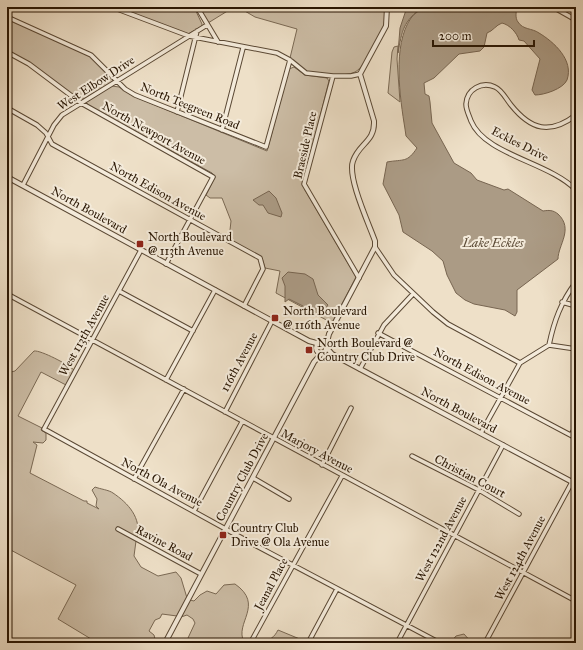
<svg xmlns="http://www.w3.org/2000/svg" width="583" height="650" font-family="'IM FELL Great Primer',serif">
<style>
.green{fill:#ccbda6;stroke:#7a6954}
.water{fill:#ab9b85;stroke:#776551}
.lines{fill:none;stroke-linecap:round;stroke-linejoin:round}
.minor-casing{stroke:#5a4834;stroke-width:5.5}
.tertiary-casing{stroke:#5a4834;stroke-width:6}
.primary-casing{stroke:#281502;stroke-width:8}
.minor{stroke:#f4ebdb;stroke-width:3.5}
.tertiary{stroke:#f4ebdb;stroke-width:4}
.primary{stroke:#eee0c8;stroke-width:5.5}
.poi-dot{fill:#8f2418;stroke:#f4ebdb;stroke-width:1.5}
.labels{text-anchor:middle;stroke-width:4;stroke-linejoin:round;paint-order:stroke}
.street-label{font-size:12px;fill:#281502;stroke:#f4ebdb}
.poi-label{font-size:12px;fill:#281502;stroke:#f4ebdb;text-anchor:start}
.water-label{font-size:13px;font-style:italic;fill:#5c4b36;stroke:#f4ebdb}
</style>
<rect width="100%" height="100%" fill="#eee0c8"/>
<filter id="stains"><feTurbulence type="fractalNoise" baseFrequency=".005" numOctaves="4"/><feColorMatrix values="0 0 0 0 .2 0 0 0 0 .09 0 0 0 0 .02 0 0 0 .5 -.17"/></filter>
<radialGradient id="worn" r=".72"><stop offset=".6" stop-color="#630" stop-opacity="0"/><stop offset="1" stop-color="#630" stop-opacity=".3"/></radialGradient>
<path class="green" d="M115,7H194L202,24V26L188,34Z
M198,7H234L208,23Z
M238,7H385C385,13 385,19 384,25C380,37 366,66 355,72C346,77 316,75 306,71C301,69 295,62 290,58L297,29L255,17Z
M7,18L89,56L113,79L112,82L83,99H78L28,63L7,50Z
M398,46L397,59L400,102L388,93L392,52L394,47Z
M294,67L305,75L327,78L329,81L304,180L305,190L356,277L332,323L276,293L280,271L265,268L262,258L229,239L231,221L222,198H210L206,195L215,177L212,173L89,106L86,102L112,86L119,87L133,96L267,151L289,69Z
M34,351C41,350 69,365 74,370L66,385L41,372L18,416L42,428L41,430L46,433V440L43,443L33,442L37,445L30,473L84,501H87V503L99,509L96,506L97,499L92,490L95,487C100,489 109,490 113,493C128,503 142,518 137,538L117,527L116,530L136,541L134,556L141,567L158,576L176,572L181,578L187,598L177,616L162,614L160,618L155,620L149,631L154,635L156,643L96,642L58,619L76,585L7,548V412L9,413L7,410V373L15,371Z
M235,584C265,605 234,623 244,642L248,643H196L188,638L195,623L193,619L187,615L181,617L190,600L194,601L200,595L207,591L216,594L224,585Z
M278,630L307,642L249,643C260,637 270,646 278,630Z
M464,634L472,643H450L456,636Z"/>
<path class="water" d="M407,7H423C403,21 402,31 398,53L400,28Z
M425,7H517C516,12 515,18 518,22C523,30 532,28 539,33C554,42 574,60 567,80C563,89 544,95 535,95L532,90L540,59L524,41L519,40C517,33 510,25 502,23C496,25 493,31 487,33L484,47L480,51L459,54L434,78L424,83L425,94L429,96L430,102L432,123L454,163L471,173L477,180L504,190L508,189L543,211C549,210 553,210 558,214C574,229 558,245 558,259L517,290V312L515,316L505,310L474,304L465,300L456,293L447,275L443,261L432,251L403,232L399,215L383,184L387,162C404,159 407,163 417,148L406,136L405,129C400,98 392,45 411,18C414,13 421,10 425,7Z
M269,191L276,198L282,213L281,217L268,213L263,205H259L253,200Z
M288,272L305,274L313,279L318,295L328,305L323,312L317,316L305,313L303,306L289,299L285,302V286L282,278Z"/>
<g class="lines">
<defs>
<path id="minor" d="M112,7L189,36L277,53L290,60L306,73L333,76H351L360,74
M197,7L218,42
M553,7L576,20
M7,17L91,55L125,89L135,95L266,147L290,60
M7,52L29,64L81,103L213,177L166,264
M333,76L304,184L359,278
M7,108L37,125L46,133L52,144L260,258L263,269L244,306
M177,112L197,31
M576,115C550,135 531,130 511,105C506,99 502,90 495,87C482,81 467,89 466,104C466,110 469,115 471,121C485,155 549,162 576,190
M222,130L243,48
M23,185L54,125L62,115L207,25
M375,247L394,275L433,312L448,324L520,363L549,345L576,349
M141,250L44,429L251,543L440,643
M119,291L193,331
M7,294L576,601
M562,302L576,306
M378,333L576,438
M549,345C554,321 561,302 576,282
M360,369L384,325L413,294
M166,380L215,290
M225,412L272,321
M481,433L520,363
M571,435L576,426
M412,456L479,490L519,514
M322,465L351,408
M253,478L289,499
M134,479L184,389
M194,511L242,422
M118,529L201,574
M252,640L342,476
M308,643L337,589
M397,643L503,445
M485,643L572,482"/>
<path id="tertiary" d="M7,177L309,341L320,344
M316 348a5 5 0 1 1 10 0a5 5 0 1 1-10 0Z
M326,346L329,334L375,247V241C369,224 347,177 353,161C359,143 375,142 374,121L360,74L386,26L387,7
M326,347L332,354L360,369L576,484
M165,643L314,362L321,354"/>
<path id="primary" d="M7,643H8"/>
</defs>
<use href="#minor" class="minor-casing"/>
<use href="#tertiary" class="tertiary-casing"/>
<use href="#primary" class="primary-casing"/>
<use href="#minor" class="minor"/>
<use href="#tertiary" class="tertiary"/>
<use href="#primary" class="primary"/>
</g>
<g class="poi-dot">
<rect x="136" y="240" width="8" height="8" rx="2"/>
<rect x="271" y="314" width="8" height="8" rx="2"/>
<rect x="305" y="346" width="8" height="8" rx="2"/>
<rect x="219" y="531" width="8" height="8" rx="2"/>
</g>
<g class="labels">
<g class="street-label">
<text transform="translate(96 83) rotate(-33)" y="4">West Elbow Drive</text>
<text transform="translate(190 106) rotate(22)" y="4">North Teegreen Road</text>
<text transform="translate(154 133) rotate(29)" y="4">North Newport Avenue</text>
<text transform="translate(520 144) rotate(27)" y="4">Eckles Drive</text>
<text transform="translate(305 145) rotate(-77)" y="4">Braeside Place</text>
<text transform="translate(158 191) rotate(29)" y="4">North Edison Avenue</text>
<text transform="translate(89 210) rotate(29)" y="4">North Boulevard</text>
<text transform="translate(84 335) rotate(-61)" y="4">West 113th Avenue</text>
<text transform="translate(239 362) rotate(-62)" y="4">116th Avenue</text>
<text transform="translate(482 376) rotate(28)" y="4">North Edison Avenue</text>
<text transform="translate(459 410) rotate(28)" y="4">North Boulevard</text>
<text transform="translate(317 451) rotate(28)" y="4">Marjory Avenue</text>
<text transform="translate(470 476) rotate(28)" y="4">Christian Court</text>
<text transform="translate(242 477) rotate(-62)" y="4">Country Club Drive</text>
<text transform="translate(162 482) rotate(28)" y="4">North Ola Avenue</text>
<text transform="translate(441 539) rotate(-62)" y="4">West 122nd Avenue</text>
<text transform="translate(164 543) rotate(28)" y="4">Ravine Road</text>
<text transform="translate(520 558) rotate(-62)" y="4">West 124th Avenue</text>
<text transform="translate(271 584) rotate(-62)" y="4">Jeanal Place</text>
</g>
<g class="poi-label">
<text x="148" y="241">North Boulevard<tspan x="148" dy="14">@ 113th Avenue</tspan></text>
<text x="283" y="315">North Boulevard<tspan x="283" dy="14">@ 116th Avenue</tspan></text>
<text x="317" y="347">North Boulevard @<tspan x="317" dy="14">Country Club Drive</tspan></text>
<text x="231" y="532">Country Club<tspan x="231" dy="14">Drive @ Ola Avenue</tspan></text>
</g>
<g class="water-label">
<text x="493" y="247">Lake Eckles</text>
</g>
</g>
<rect width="583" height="650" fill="none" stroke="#eee0c8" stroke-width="24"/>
<rect x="8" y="8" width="567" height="634" fill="none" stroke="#281502" stroke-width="2"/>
<rect x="12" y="12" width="559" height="626" fill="none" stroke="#281502"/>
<path d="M433 40v6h101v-6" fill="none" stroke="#281502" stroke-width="2"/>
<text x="439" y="40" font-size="12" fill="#281502" stroke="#f4ebdb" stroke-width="3" paint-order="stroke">200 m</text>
<rect width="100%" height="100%" filter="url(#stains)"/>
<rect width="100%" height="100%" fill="url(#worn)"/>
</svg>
